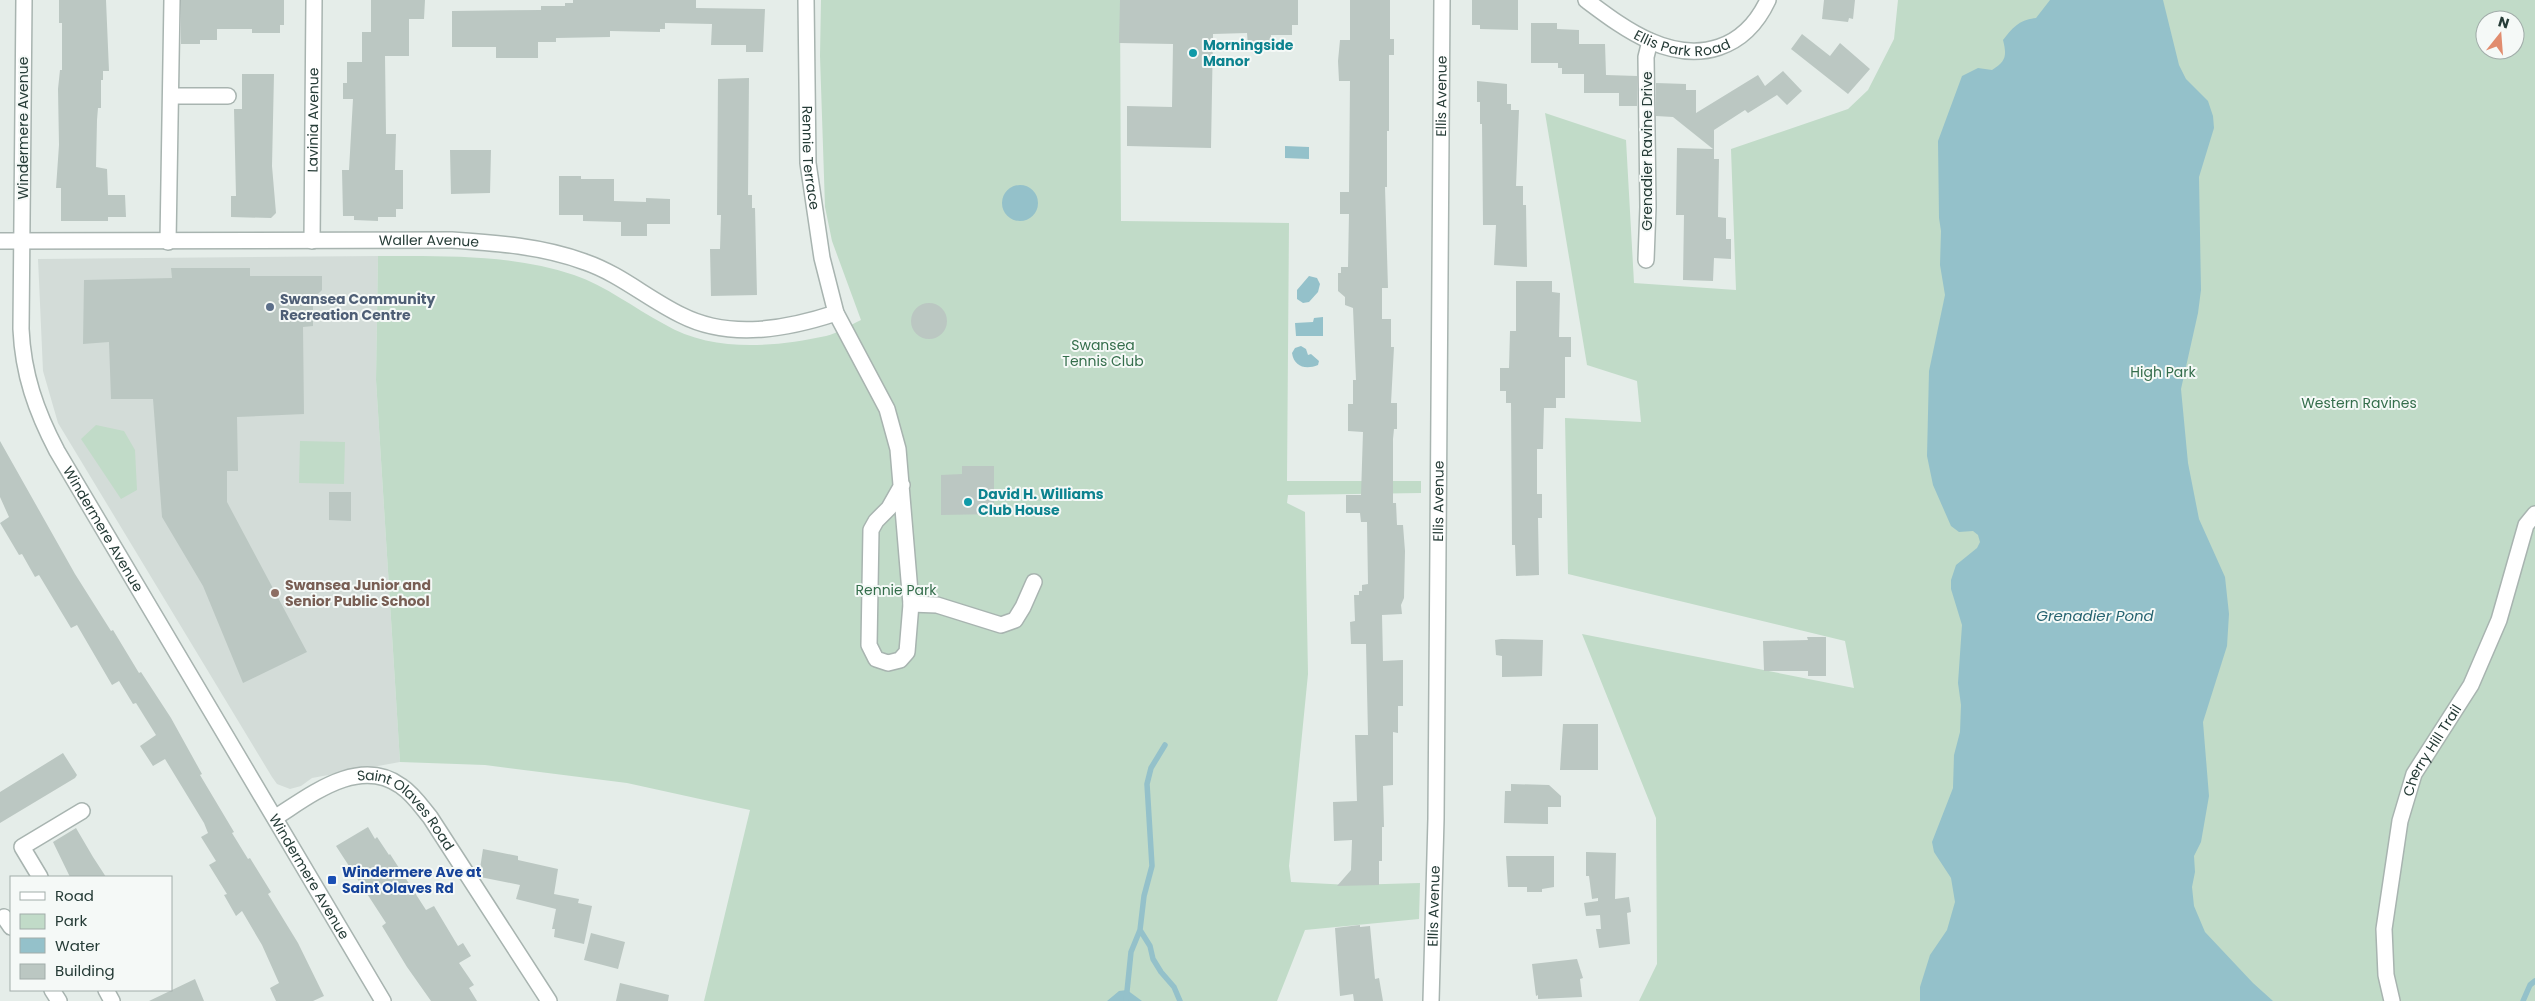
<svg xmlns="http://www.w3.org/2000/svg" width="2535" height="1001" font-family="Poppins,sans-serif">
<style>
.built{fill:#d3dcd8}
.green{fill:#c1dbc8;fill-rule:evenodd}
.water{fill:#94c1ca}
.lines{fill:none;stroke-linecap:round;stroke-linejoin:round}
.stream{stroke:#94c1ca;stroke-width:5.5}
.building{fill:#bbc7c2}
.minor-casing{stroke:#a8b4b0;stroke-width:18}
.minor{stroke:#fff;stroke-width:15}
.culture-dot{fill:#0f9aa8;stroke:#f5f9f7;stroke-width:2}
.service-dot{fill:#5c6f8a;stroke:#f5f9f7;stroke-width:2}
.education-dot{fill:#8d6e63;stroke:#f5f9f7;stroke-width:2}
.transit-dot{fill:#1a4fb4;stroke:#f5f9f7;stroke-width:2}
.labels{text-anchor:middle;stroke-width:4;stroke-linejoin:round;paint-order:stroke}
.street-label{font-size:14px;fill:#263c37;stroke:#f5f9f7}
.culture-label{font-size:14px;font-weight:bold;fill:#0d838f;stroke:#f5f9f7;text-anchor:start}
.service-label{font-size:14px;font-weight:bold;fill:#4e5e75;stroke:#f5f9f7;text-anchor:start}
.park-label{font-size:14px;fill:#356e4c;stroke:#f5f9f7}
.education-label{font-size:14px;font-weight:bold;fill:#785e54;stroke:#f5f9f7;text-anchor:start}
.transit-label{font-size:14px;font-weight:bold;fill:#164399;stroke:#f5f9f7;text-anchor:start}
.water-label{font-size:15px;font-style:italic;fill:#276471;stroke:#f5f9f7}
</style>
<rect width="100%" height="100%" fill="#e5ede9"/>
<path class="built" d="M378,256L376,380L400,762L312,778L301,786L290,789L277,784L272,777L58,423L43,371L38,259Z"/>
<path class="green" d="M821,0H1120L1121,221L1289,223L1287,481H1421V493L1288,495L1287,503L1305,512L1308,674L1289,866L1291,882L1350,885L1420,883L1419,919L1305,930L1277,1001H704L750,810L627,783L485,765L400,762L376,380L378,256C444,256 511,254 574,275C606,286 634,308 664,324C713,353 774,347 826,336C838,333 850,325 861,320L832,241L825,207L820,56Z
M1898,0H2535V1001H1639L1657,964L1656,818L1582,634L1854,688L1845,641L1568,574L1565,418L1641,422L1637,381L1587,365L1545,113L1626,140L1634,283L1736,290L1731,149L1848,109L1868,90L1894,39ZM2485,20H2515V50H2485Z
M96,425L124,431L135,450L137,490L121,499L81,439Z
M300,441L345,442L344,484L299,483Z"/>
<path class="water" d="M2050,0H2163L2179,65L2186,79L2208,101L2213,116L2214,128L2199,177L2201,290L2198,313L2181,389L2188,463L2199,519L2225,577L2229,614L2227,646L2203,722L2209,796L2201,842L2194,856L2195,872L2192,887L2194,906L2205,932L2253,983L2273,1001H1920V987L1930,955L1947,930L1955,902L1951,878L1934,852L1932,842L1953,788L1954,755L1960,732L1961,705L1958,683L1962,625L1951,589V580L1956,565L1977,548L1980,542L1978,535L1973,531L1959,532L1951,526L1933,485L1927,456L1929,371L1945,295L1940,265L1941,231L1939,218L1938,141L1962,76L1978,68L1992,70C2006,61 2007,56 2003,40C2012,28 2020,19 2036,18Z
M1285,146L1309,147V159L1285,158Z
M1002 203a18 18 0 1 1 36 0a18 18 0 1 1-36 0Z
M1309,276L1317,278L1320,284L1318,292L1309,302L1303,303L1297,299V290Z
M1323,317V336H1296L1295,323L1313,322L1314,318Z
M1301,346L1306,349L1308,355L1311,354L1319,361L1318,365C1306,370 1294,367 1292,353L1295,348Z
M1127,990L1142,1001H1107L1119,991Z"/>
<g class="lines">
<path class="stream" d="M1140,930L1150,946L1153,959L1161,972L1174,987L1180,1001
M1126,1001L1131,952L1140,930L1144,896L1152,866L1147,784L1151,768L1165,745
M2523,1001L2530,985L2535,981"/>
</g>
<path class="building" d="M59,0H106L109,71H103V80H101V108H98L97,120L96,167L107,169L108,195H125L126,217H108V221H61V188H56L59,145L58,89L60,70H62V23H59Z
M181,0H284V25H280V33H252V29H217V40H200V44H181Z
M371,0H425L424,19H409V56H385L386,134H396L395,170H403V209H396V217H378V221L354,220V216H343L342,170H349L353,99H343V83H347V62H362V32H371Z
M573,0H696V8L765,9L763,52H746V45H711L712,24L665,23V29H660V32L610,31V37L556,38V42H538V58H496V47H452V11L541,10V6H565V3H573Z
M1120,0H1298V25H1292V35H1271L1270,46L1248,47L1247,33L1213,34L1211,148L1127,146V106L1172,107L1173,44L1119,43Z
M1350,0H1390V39H1394V55H1389V131H1387V187H1385L1388,288H1382V319H1391V347H1394L1391,403H1397V429H1394L1393,439V503H1396L1397,525H1403L1405,551L1404,598L1401,605L1402,614L1382,615L1383,661L1403,660V706H1398V733L1393,732V785L1383,786L1384,827H1382V861H1379V885L1337,886L1351,870L1352,840L1334,841L1333,802L1357,801L1355,735H1368L1366,644H1351L1350,622L1355,621L1354,595H1359V591H1362V585L1368,584L1367,522H1361L1360,513H1346V495H1361L1363,432L1348,431V404H1353V380H1356L1353,308L1345,305V297L1338,291V273H1341V267H1348L1349,214H1340V192H1349L1350,81H1339L1338,61L1340,40H1350Z
M1472,0H1518V30L1480,29V25H1472Z
M1824,0H1855L1853,19L1849,18L1848,22L1822,19Z
M1531,23H1557V29L1579,30V44H1605L1606,75L1637,76V106H1619V93H1584V74H1562V68H1558V63H1531Z
M1802,34L1830,56L1840,43L1870,69L1848,94L1791,49Z
M1783,71L1802,91L1787,105L1777,95L1748,113L1745,110L1714,130V159H1719L1718,217L1726,218V239H1731V259L1714,258L1713,281L1683,280L1684,215H1676L1677,148L1713,149L1673,117L1656,116V83L1686,84V90H1696V113L1758,75L1765,86Z
M242,74H274L272,166L276,213L271,218L231,217V196H236L234,109H242Z
M749,78L748,195H752V208H755L757,295L711,296L710,249H720L721,215H717L718,79Z
M1477,81L1507,84V104H1511V110H1519L1516,186H1523V205H1526L1527,267L1494,265L1496,225H1483L1482,124H1480V102H1477Z
M450,150H491L490,193L451,194Z
M559,176H581V179H614V201L646,202V198L670,199V224H647V236H621V222L583,221V215H559Z
M171,268H250V276H322V290L313,299V326L303,327L304,414L237,417L238,471H227V502L307,652L243,683L203,586L162,517L153,399H111L109,342L83,344L84,280L172,278Z
M1516,281H1552V292L1560,293L1559,337H1571V357H1565V398H1556V408H1544L1543,449H1537V494H1542V518H1538L1539,575L1516,576L1515,545H1512L1511,403H1506V391H1500V368H1509L1510,331H1516Z
M911 321a18 18 0 1 1 36 0a18 18 0 1 1-36 0Z
M0,441L75,574L111,631L113,630L139,673L141,672L171,718L202,774L200,775L234,832L232,833L248,859L250,858L271,892L268,894L298,943L324,996L313,1001H276L270,988L279,983L262,945L242,911L236,916L224,895L227,894L209,865L216,861L201,837L208,833L204,823L165,759L153,766L140,746L156,735L136,703L133,704L119,681L112,685L77,625L71,628L39,575L35,577L22,554L19,555L0,523L9,517L0,497Z
M962,466H994V514L941,515V475L962,474Z
M329,492H351V521L329,520Z
M1807,637H1826V676H1808V671H1764L1763,641L1808,640Z
M1501,639L1543,640L1542,676L1502,677V656L1496,655L1495,640Z
M1563,724H1598V770H1560Z
M63,753L77,775L75,778L0,823V792Z
M1511,784L1549,785L1561,796V807H1548V824L1504,823L1505,791H1511Z
M368,827L375,839L377,837L389,855L390,854L426,910L434,906L458,946L463,943L471,956L459,963L474,985L469,988L477,1001H431L407,967L382,926L386,923L336,846Z
M76,828L93,857L106,877H70L53,842Z
M483,849L518,856V860L558,869L554,894L579,899L578,903L592,906L584,944L554,937L555,929H552L556,909L516,899L520,885L480,877L479,875Z
M1586,852L1616,853L1615,899L1629,897L1631,912L1627,913L1630,944L1599,948L1596,929H1601L1600,915L1586,916L1584,903L1598,901V898L1592,899L1589,876H1586Z
M1506,856H1554V887L1542,889V892H1527V887H1508Z
M1360,925V927L1370,926L1375,979L1379,978L1383,1001H1354L1353,994L1340,996L1335,928Z
M591,933L625,942L618,969L584,960Z
M1577,959L1583,978L1580,979L1582,997L1538,999V995L1536,996L1532,964Z
M195,979L204,1001H149Z
M620,983L669,995L668,1001H616Z"/>
<g class="lines">
<defs>
<g id="minor">
<path id="s1" d="M24,0L21,329C23,374 36,411 57,451L383,1001"/>
<path id="s2" d="M806,0L808,163L822,258L836,313L887,409L898,449L911,604L907,652L900,660L888,663L876,659L869,645L871,530L876,521L889,508L902,485"/>
<path id="s3" d="M1586,0C1606,15 1627,31 1650,41C1700,63 1745,49 1768,0"/>
<path d="M171,96H228"/>
<path id="s4" d="M0,241L451,240C496,243 542,246 585,262C620,274 648,299 681,315C730,340 787,329 836,313"/>
<path id="s5" d="M312,241L314,0"/>
<path d="M168,242L172,0"/>
<path d="M1646,260L1648,207L1646,57L1650,41"/>
<path d="M911,604L937,605L1001,625L1015,620L1023,607L1034,582"/>
<path id="s6" d="M276,817C311,795 359,756 401,786C413,794 421,806 430,817L549,1001"/>
<path d="M40,877L22,847L82,811"/>
<path d="M4,917L11,927"/>
<path d="M52,990L59,1001"/>
<path d="M106,990L112,1001"/>
<path id="s7" d="M1431,1001L1436,819L1442,0"/>
<path id="s8" d="M2392,1001L2386,975L2384,929L2400,821L2414,774L2471,685L2499,620L2526,525L2535,514"/>
</g>
</defs>
<use href="#minor" class="minor-casing"/>
<use href="#minor" class="minor"/>
</g>
<g class="culture-dot">
<circle cx="1193" cy="53" r="5"/>
<circle cx="968" cy="502" r="5"/>
</g>
<circle class="service-dot" cx="270" cy="307" r="5"/>
<circle class="education-dot" cx="275" cy="593" r="5"/>
<rect class="transit-dot" x="327" y="875" width="10" height="10" rx="2.5"/>
<g class="labels">
<g class="street-label">
<text dy="5" stroke="none"><textPath href="#s3" startOffset="109">Ellis Park Road</textPath></text>
<text dy="5" stroke="none"><textPath href="#s7" startOffset="905">Ellis Avenue</textPath></text>
<text dy="5" stroke="none"><textPath href="#s5" startOffset="121">Lavinia Avenue</textPath></text>
<text transform="translate(23 128) rotate(-90)" y="5">Windermere Avenue</text>
<text transform="translate(1647 151) rotate(-90)" y="5">Grenadier Ravine Drive</text>
<text dy="5" stroke="none"><textPath href="#s2" startOffset="158">Rennie Terrace</textPath></text>
<text dy="5" stroke="none"><textPath href="#s4" startOffset="429">Waller Avenue</textPath></text>
<text dy="5" stroke="none"><textPath href="#s7" startOffset="500">Ellis Avenue</textPath></text>
<text dy="5" stroke="none"><textPath href="#s1" startOffset="548">Windermere Avenue</textPath></text>
<text dy="5" stroke="none"><textPath href="#s8" startOffset="260">Cherry Hill Trail</textPath></text>
<text dy="5" stroke="none"><textPath href="#s6" startOffset="155">Saint Olaves Road</textPath></text>
<text dy="5" stroke="none"><textPath href="#s1" startOffset="952">Windermere Avenue</textPath></text>
<text dy="5" stroke="none"><textPath href="#s7" startOffset="95">Ellis Avenue</textPath></text>
</g>
<g class="culture-label">
<text x="1203" y="50">Morningside<tspan x="1203" dy="16">Manor</tspan></text>
<text x="978" y="499">David H. Williams<tspan x="978" dy="16">Club House</tspan></text>
</g>
<g class="service-label">
<text x="280" y="304">Swansea Community<tspan x="280" dy="16">Recreation Centre</tspan></text>
</g>
<g class="park-label">
<text x="1103" y="350">Swansea<tspan x="1103" dy="16">Tennis Club</tspan></text>
<text x="2163" y="377">High Park</text>
<text x="2359" y="408">Western Ravines</text>
<text x="896" y="595">Rennie Park</text>
</g>
<g class="education-label">
<text x="285" y="590">Swansea Junior and<tspan x="285" dy="16">Senior Public School</tspan></text>
</g>
<g class="transit-label">
<text x="342" y="877">Windermere Ave at<tspan x="342" dy="16">Saint Olaves Rd</tspan></text>
</g>
<g class="water-label">
<text x="2095" y="621">Grenadier Pond</text>
</g>
</g>
<rect x="10" y="876" width="162" height="115" fill="#f5f9f7" stroke="#a2adaa"/>
<rect x="20" y="892" width="25" height="8" fill="#ffffff" stroke="#a2adaa"/>
<text x="55" y="901" font-size="15" fill="#263c37">Road</text>
<rect x="20" y="914" width="25" height="15" fill="#c1dbc8" stroke="#a2adaa"/>
<text x="55" y="926" font-size="15" fill="#263c37">Park</text>
<rect x="20" y="938" width="25" height="15" fill="#94c1ca" stroke="#a2adaa"/>
<text x="55" y="951" font-size="15" fill="#263c37">Water</text>
<rect x="20" y="964" width="25" height="15" fill="#bbc7c2" stroke="#a2adaa"/>
<text x="55" y="976" font-size="15" fill="#263c37">Building</text>
<g transform="translate(2500 35) rotate(17)"><circle r="24" fill="#f5f9f7" stroke="#a2adaa"/>
<path d="M0-4L9 19L0 12L-9 19Z" fill="#e18c6e"/>
<text y="-8" font-size="14" font-weight="bold" text-anchor="middle" fill="#263c37">N</text>
</g>
</svg>
